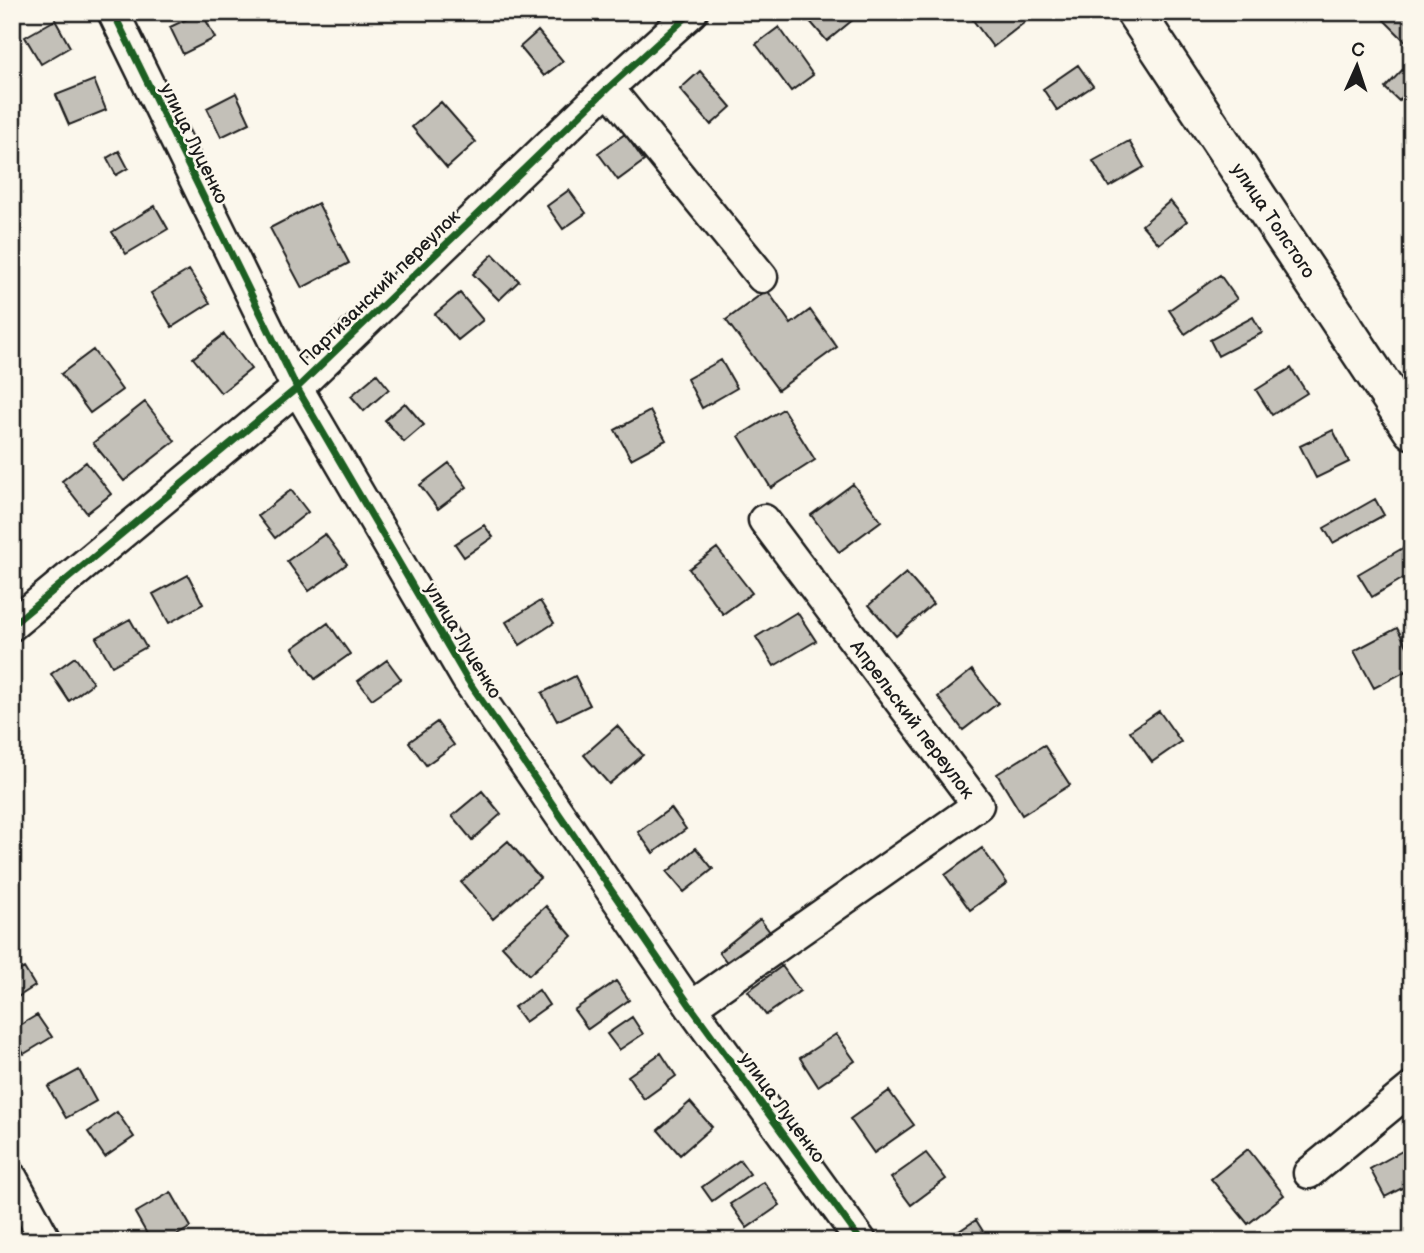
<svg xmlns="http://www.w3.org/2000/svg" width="1424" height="1253" font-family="'Balsamiq Sans',sans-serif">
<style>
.building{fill:#c3c0b8;stroke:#1c1c1c;stroke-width:2}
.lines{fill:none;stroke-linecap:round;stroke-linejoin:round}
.minor-casing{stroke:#1c1c1c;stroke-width:35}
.major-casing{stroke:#1c1c1c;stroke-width:42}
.minor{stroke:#fbf7ec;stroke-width:30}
.major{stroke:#fbf7ec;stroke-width:37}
.cycleway-casing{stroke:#fbf7ec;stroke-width:11}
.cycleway{stroke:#1b5e20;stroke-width:7}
.labels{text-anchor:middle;stroke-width:5;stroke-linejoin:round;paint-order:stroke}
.street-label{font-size:19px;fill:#1c1c1c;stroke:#fbf7ec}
</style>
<rect width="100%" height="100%" fill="#fbf7ec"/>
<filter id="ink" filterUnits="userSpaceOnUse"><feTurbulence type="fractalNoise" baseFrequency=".0143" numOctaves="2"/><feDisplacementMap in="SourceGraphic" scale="14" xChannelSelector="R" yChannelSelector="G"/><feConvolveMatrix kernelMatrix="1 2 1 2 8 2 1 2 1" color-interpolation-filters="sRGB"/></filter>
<g filter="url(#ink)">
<path class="building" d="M202,12L215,38L183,54L170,27Z
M802,12H858L860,14L827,41Z
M967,12H1018L1025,22L993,47Z
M1376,12H1412V44L1410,46Z
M55,20L70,47L41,64L25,37Z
M779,27L813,75L791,91L756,44Z
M538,31L563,61L544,76L520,47Z
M1078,65L1093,86L1057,110L1043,89Z
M1407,65L1412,69V86L1399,101L1385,88Z
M700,71L731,107L711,125L680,89Z
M94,80L106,110L69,125L56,95Z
M236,93L250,123L221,137L207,108Z
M441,102L476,142L447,168L412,127Z
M1412,118V136L1403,127Z
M625,134L644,161L618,180L598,153Z
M1129,141L1144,167L1109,187L1093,161Z
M119,151L128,168L116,175L107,158Z
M569,190L586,213L563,229L547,206Z
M1170,201L1187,221L1159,244L1142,225Z
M318,203L349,263L302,288L270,228Z
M155,206L168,229L126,254L112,232Z
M493,254L519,281L499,300L473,274Z
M189,270L210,303L172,327L151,293Z
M1220,275L1237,299L1185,334L1169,310Z
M767,290L791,324L810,310L837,347L778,390L726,320Z
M460,293L483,320L458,340L435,314Z
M1253,317L1262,333L1218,356L1210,340Z
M224,334L251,369L221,393L193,358Z
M93,350L122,390L90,413L61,374Z
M721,360L737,388L702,408L687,379Z
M1291,368L1307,393L1272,415L1256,390Z
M377,374L389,389L364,411L351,396Z
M145,402L175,441L124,481L93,443Z
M405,403L424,425L404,442L385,420Z
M783,409L815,460L771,488L739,436Z
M650,411L666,440L631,459L615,430Z
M1333,430L1349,462L1316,478L1300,446Z
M86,462L111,494L87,513L62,481Z
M449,463L467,487L438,509L420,485Z
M853,484L881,521L839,552L811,515Z
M291,490L308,512L275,538L258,516Z
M1375,499L1384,515L1333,543L1324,528Z
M484,525L493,537L464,557L455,544Z
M325,534L347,564L309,591L287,561Z
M1408,545L1412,551V573L1372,597L1358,574Z
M717,548L752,593L723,614L689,569Z
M906,573L933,604L896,636L869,605Z
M188,575L203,604L169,623L153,594Z
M540,601L554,623L520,645L506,622Z
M797,612L816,641L774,666L756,637Z
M130,619L146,647L112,666L96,638Z
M328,623L350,654L315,679L293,648Z
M1397,628L1412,655V668L1374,688L1354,651Z
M75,657L93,683L69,701L51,674Z
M387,660L401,679L372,699L358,681Z
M972,670L998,703L963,730L938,697Z
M575,676L590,705L557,721L542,693Z
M1159,711L1181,742L1152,762L1130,731Z
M437,722L454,745L426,765L409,742Z
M617,726L643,755L609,784L584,755Z
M1044,745L1070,785L1022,815L997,774Z
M482,791L501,814L472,840L452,816Z
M671,808L686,829L653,853L638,832Z
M508,841L540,878L493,919L461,882Z
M1412,843V859L1404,848Z
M696,848L713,869L684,892L667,872Z
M982,848L1007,883L970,910L945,875Z
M546,906L572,936L529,975L502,946Z
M760,919L770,932L729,965L719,952Z
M782,966L800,991L766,1015L748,991Z
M24,968L35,986L13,1000L12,975Z
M616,981L629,1000L588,1029L574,1010Z
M539,990L549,1005L525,1022L514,1007Z
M37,1015L52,1037L24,1054L12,1035V1030Z
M632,1017L643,1034L619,1050L607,1034Z
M836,1034L855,1061L818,1086L800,1058Z
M661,1053L676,1076L644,1099L628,1076Z
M79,1070L96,1101L66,1118L48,1087Z
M889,1091L914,1125L874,1153L850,1119Z
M690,1102L712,1127L680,1155L658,1130Z
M117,1112L134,1137L105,1157L88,1132Z
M1248,1149L1284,1195L1248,1224L1211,1179Z
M1404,1150L1412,1164V1183L1385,1197L1370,1169Z
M926,1153L946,1179L911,1205L891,1178Z
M740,1160L750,1174L712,1201L702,1187Z
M764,1182L780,1205L747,1228L730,1204Z
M171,1192L191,1227L167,1241H151L135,1213Z
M976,1220L989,1241H944Z"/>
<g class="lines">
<defs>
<path id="minor" d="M113,12L297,388L467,679L691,1007L861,1241
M608,88L762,277
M12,625L297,388L608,88L692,12
M691,1007L978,805L764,520
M1309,1173L1412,1088
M12,1178L46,1241"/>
<path id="major" d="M1135,12L1412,430"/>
</defs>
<use href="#minor" class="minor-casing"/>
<use href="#major" class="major-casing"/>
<use href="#minor" class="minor"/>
<use href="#major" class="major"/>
<defs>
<path id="cycleway" d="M113,12L297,388L467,679L691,1007L861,1241
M12,625L297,388L608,88L692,12"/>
</defs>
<use href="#cycleway" class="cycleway-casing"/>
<use href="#cycleway" class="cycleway"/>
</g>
</g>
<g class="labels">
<g class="street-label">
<text transform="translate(195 143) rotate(64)" y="7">улица Луценко</text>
<text transform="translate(1274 220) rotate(56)" y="7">улица Толстого</text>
<text transform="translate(379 287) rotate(-44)" y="7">Партизанский переулок</text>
<text transform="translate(464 640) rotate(59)" y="7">улица Луценко</text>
<text transform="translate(913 719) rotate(53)" y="7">Апрельский переулок</text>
<text transform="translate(783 1107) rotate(54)" y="7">улица Луценко</text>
</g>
</g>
<rect width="1424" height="1253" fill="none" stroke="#fbf7ec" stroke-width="42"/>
<rect x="21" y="21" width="1382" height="1211" fill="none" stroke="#1c1c1c" stroke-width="2.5" filter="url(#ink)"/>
<g transform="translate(1357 66) rotate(3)" stroke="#fbf7ec" stroke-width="5" paint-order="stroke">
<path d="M0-5L12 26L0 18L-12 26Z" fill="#1c1c1c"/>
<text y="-10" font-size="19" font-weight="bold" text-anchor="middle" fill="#1c1c1c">С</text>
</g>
</svg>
